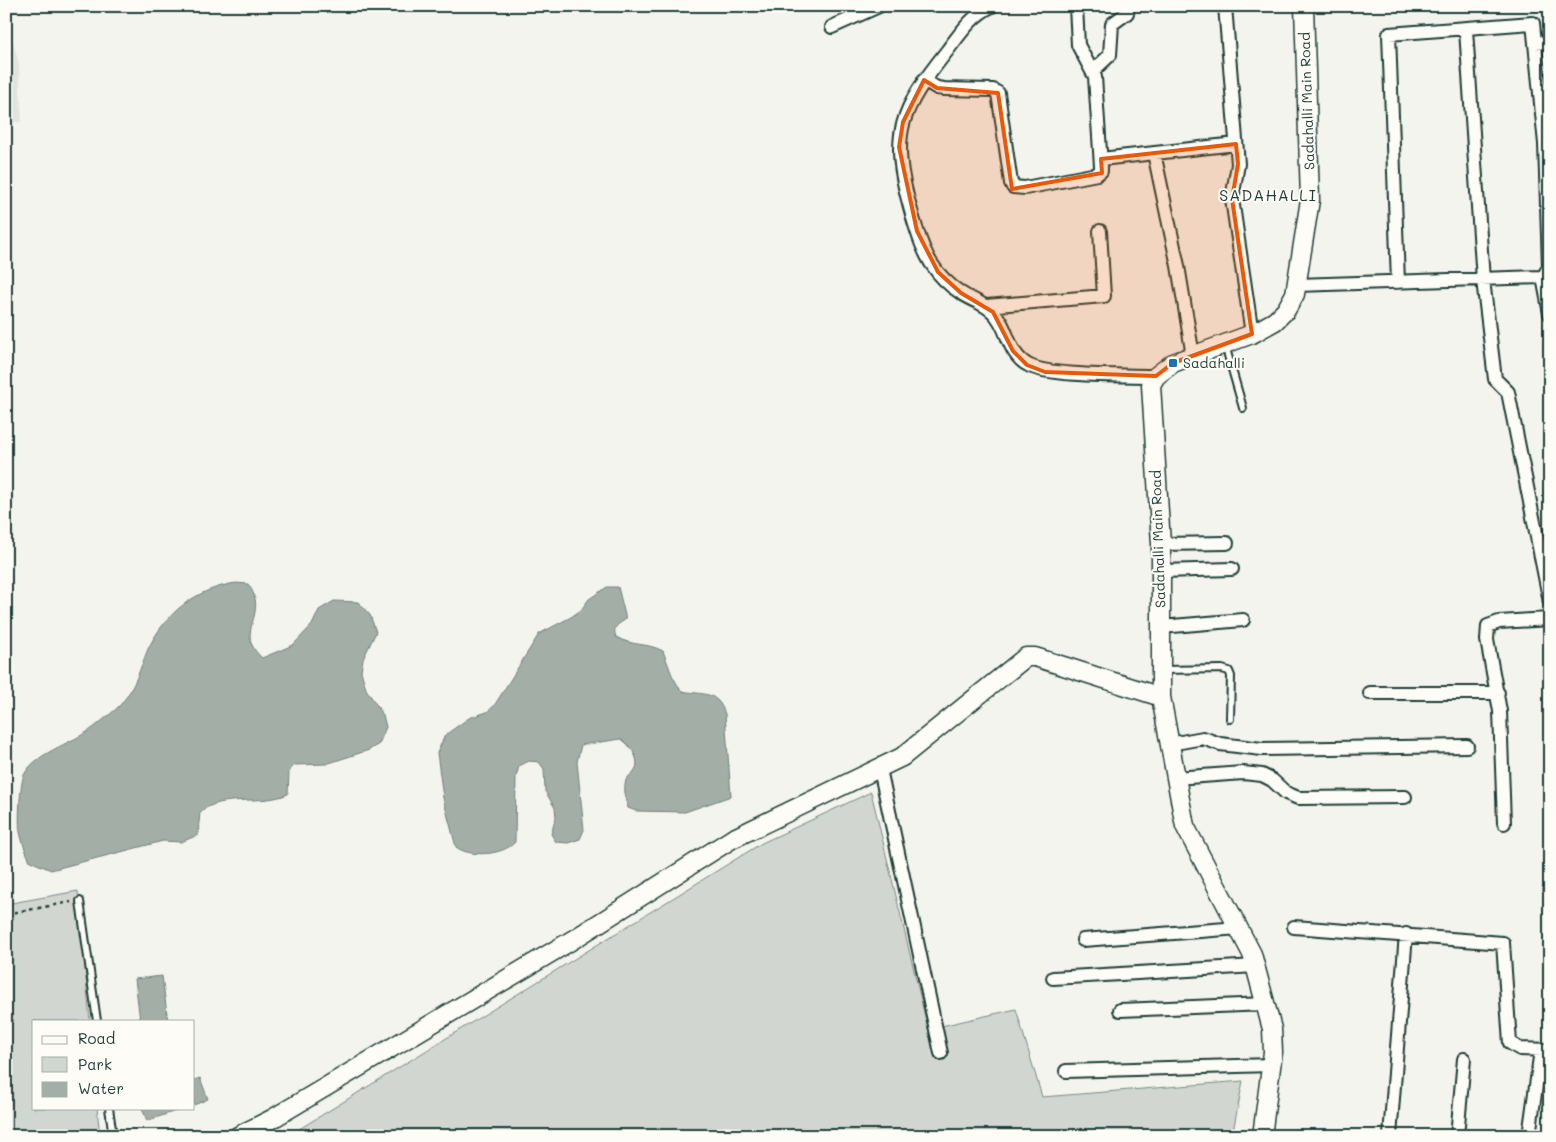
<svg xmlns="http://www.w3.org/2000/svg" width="1556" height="1142" font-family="Mali,sans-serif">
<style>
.built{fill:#e2e5df}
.green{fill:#d1d6d1;stroke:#788a82}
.water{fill:#a3aea7;stroke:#6e8179}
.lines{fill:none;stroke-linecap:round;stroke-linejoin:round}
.lane-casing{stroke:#1f3d34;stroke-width:10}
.street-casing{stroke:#1f3d34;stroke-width:16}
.secondary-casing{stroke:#1f3d34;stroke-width:21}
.path{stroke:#1f3d34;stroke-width:2.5;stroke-dasharray:4 4;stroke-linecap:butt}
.lane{stroke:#fdfcf7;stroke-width:6}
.street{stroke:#fdfcf7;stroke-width:12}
.secondary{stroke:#fdfcf7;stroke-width:18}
.marked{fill:#e8590c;fill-opacity:0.2;stroke:#e8590c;stroke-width:4;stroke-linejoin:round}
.poi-dot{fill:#1f6fb2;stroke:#fdfcf7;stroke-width:2}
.labels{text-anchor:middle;stroke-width:4;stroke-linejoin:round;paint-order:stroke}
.street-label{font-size:14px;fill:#1f3d34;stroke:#fdfcf7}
.poi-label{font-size:14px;fill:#1f3d34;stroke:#fdfcf7;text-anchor:start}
.quarter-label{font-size:16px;letter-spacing:1px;fill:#1f3d34;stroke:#fdfcf7}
</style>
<rect width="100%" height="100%" fill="#f4f4ef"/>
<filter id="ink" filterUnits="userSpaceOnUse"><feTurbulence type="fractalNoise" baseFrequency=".02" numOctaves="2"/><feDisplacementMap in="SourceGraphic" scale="10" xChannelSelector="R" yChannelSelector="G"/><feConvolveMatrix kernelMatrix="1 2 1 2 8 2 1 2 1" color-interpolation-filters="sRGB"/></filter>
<g filter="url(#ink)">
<path class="built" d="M6,18L19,64L22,122L6,123Z"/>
<path class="green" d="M871,792L928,1029L1016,1009L1042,1097L1243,1081L1232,1136H288L762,843Z
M78,891L90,1021H34V1108H97L100,1136H6V904Z"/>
<path class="water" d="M236,583L248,584C271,615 232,631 262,658L293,645L312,625L319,610L334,601L358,602L370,615L376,632L363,659L361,671L366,689L383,715L386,727L379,744L369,750L326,764L294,765L289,772L288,794C261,806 223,793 200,812L198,835L181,842L163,841L51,870L30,861C26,852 22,842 20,832C18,824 20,783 24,775C36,751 78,742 98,724C106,717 115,711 121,704C135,688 140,668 148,649C166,612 196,589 236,583Z
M607,587H618L626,619C618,625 612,626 616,637C634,647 646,642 663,651L672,675L681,691C703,695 717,690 725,714L731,796L685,812L636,811L628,808C626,799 623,790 626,780C628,776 634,773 636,768C640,758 629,744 621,739L581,745L577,762L584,830L580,839L568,843L556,842L551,834L556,817L555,808L545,791L544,769L539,762L529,761L519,766L516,777L515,842C504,855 470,858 456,847L443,798L437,753L445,735L469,718L487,712L494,706L539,634L571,617L581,610L589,599Z
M162,976L168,1021H140L135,979Z
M200,1078L208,1099L194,1105V1080Z
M142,1108H184L147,1121Z"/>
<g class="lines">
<defs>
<path id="lane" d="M1225,345L1243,408
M1162,670L1222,669L1229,671L1231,676L1230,719
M80,901L97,1021
M109,1108L113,1136"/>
<path id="street" d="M992,6C972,15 960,34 947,51C901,109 889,133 910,207C915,226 921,247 931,263C938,274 950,286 961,293C971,300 984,303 993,312C1009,327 1007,354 1028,365C1048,377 1128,375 1156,376
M1225,6L1238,164L1232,199L1252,334
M832,27L879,6
M1466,30L1483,280L1495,379L1508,392L1550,602
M1535,43L1550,42
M1093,71L1110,55L1112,24L1127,13L1128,6
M924,80L937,88L944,89L993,90L998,93L1011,183L1013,187L1025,188L1097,174L1101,171V166L1095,77L1078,45L1076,6
M1154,153L1178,266L1193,356
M1101,159L1236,144
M1543,277L1550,314
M1297,285L1543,277L1549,267L1545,144L1533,23L1389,34L1398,282
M986,306L1104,296L1100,231
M1161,544L1227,543
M1161,571L1232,569
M1161,627L1243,620
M1370,693H1498
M1170,744L1203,738L1220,744L1262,749L1467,746
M880,769L941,1053
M1175,778L1243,773L1262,775L1272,780L1286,793L1298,798L1405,797
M1504,823L1500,711L1487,640L1488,626L1499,622L1550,619
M1294,927L1503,943L1510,1043L1520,1049L1550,1050
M1083,940L1239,928
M1053,978L1256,966
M1120,1010L1266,1004
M1066,1071L1271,1065
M1390,1136L1406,934
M1457,1136L1464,1059
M1529,1136L1541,1050"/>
<path id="secondary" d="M238,1136L272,1119L574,939L732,839L902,757L1026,657H1035L1161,697
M1262,1136L1273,1052L1272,1029L1252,954L1185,826L1161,697V544L1151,385L1156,376L1173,363L1252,334L1275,321L1286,310L1295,294L1310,200L1304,6"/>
</defs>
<use href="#lane" class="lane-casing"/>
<use href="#street" class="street-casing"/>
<use href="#secondary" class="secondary-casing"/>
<path class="path" d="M6,914L71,902"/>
<use href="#lane" class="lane"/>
<use href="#street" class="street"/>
<use href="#secondary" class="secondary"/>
</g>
</g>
<path class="marked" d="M924,80L937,88L998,93L1012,189L1102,173L1101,159L1236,144L1238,164L1232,199L1252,334L1173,363L1156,376L1045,372L1027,365L1013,351L993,312L961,293L938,272L917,231L899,147L903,122Z"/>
<rect class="poi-dot" x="1168" y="358" width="10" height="10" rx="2.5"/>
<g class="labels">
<g class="street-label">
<text transform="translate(1307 101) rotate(-92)" y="5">Sadahalli Main Road</text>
<text transform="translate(1158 539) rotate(-92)" y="5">Sadahalli Main Road</text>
</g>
<g class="poi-label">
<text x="1183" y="368">Sadahalli</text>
</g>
<g class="quarter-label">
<text x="1268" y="201">SADAHALLI</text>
</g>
</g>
<rect width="1556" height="1142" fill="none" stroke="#fdfcf7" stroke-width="25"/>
<rect x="12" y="12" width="1531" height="1117" fill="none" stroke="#1f3d34" stroke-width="2" filter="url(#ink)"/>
<rect x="32" y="1020" width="162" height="90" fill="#fdfcf7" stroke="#a4b0a9"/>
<rect x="42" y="1036" width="25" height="8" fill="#fdfcf7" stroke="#a4b0a9"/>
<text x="78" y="1044" font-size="15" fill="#1f3d34">Road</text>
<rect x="42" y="1057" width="25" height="15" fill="#d1d6d1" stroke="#a4b0a9"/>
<text x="78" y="1070" font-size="15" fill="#1f3d34">Park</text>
<rect x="42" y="1082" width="25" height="15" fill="#a3aea7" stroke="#a4b0a9"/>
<text x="78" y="1094" font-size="15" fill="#1f3d34">Water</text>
</svg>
